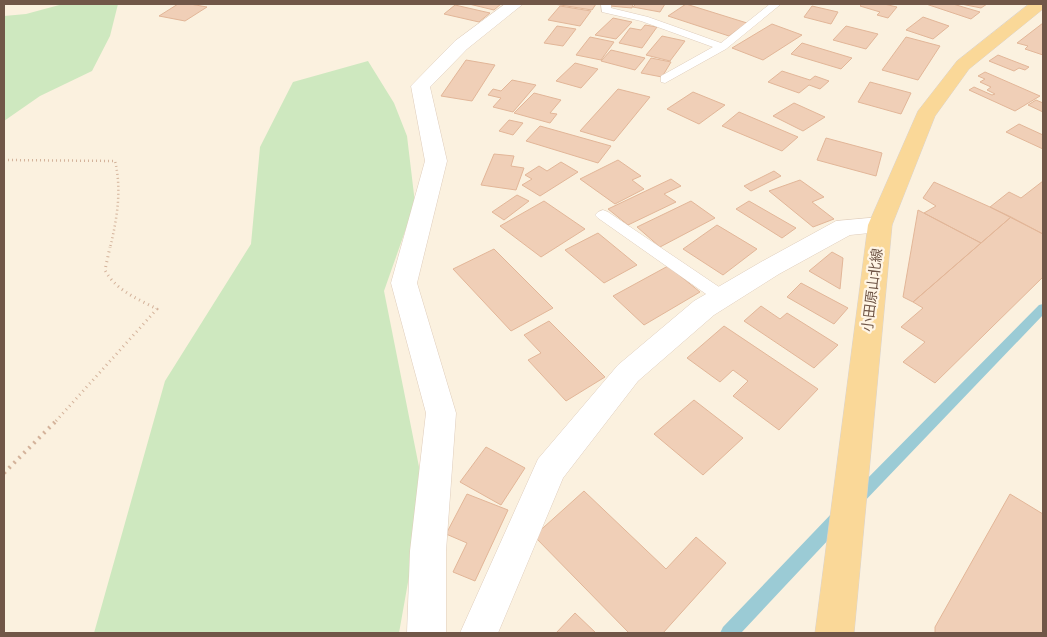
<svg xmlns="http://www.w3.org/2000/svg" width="1047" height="637" font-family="Inter,'Noto Sans JP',sans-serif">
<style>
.green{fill:#cee8bf}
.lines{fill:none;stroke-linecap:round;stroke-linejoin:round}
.stream{fill:#9bcbd5;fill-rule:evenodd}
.building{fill:#f0cfb7;stroke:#e2b698}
.lane-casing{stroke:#dfcdbc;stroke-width:1}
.street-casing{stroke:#dfcdbc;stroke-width:1}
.primary-casing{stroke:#dad3cf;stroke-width:1}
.path-far2{stroke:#d4b39b;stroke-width:2.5;stroke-dasharray:1 3;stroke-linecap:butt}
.path-far1{stroke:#d4b39b;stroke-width:3;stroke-dasharray:1 4;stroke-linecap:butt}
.path{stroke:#d4b39b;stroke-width:4;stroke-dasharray:2 5;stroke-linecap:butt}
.lane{fill:#fff;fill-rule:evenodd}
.street{fill:#fff;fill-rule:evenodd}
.primary{fill:#fad898;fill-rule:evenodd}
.labels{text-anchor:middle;stroke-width:4.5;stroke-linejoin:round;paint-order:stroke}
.street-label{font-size:14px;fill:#715748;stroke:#fff5e5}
</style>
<rect width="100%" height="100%" fill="#fbf1df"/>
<path class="green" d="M63,4H118L110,36L92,71L40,96L4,121V16L26,14Z
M368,61L394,103L407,136L415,203L384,291L424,492L399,633H94L165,381L251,244L260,147L293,82Z"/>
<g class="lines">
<path class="stream" d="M1043,304V315L861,505L856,507L851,505L848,500L851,495L1039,305Z
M840,509L846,511L848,516L846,521L741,633H720L723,627L834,511Z"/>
</g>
<path class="building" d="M178,4H190L207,7L185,21L159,16Z
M469,4H501L494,10Z
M554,4H596L592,10Z
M610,4H633L632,8L610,6Z
M636,4H665L660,12L633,7Z
M686,4L747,23L729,36L668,16Z
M862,4H884L897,7L888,18L877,15L880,12L860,6Z
M926,4H953L980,12L971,19Z
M961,4H987L981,8Z
M455,5L490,13L479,22L444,14Z
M560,6L591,11L580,26L548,20Z
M812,6L838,12L831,24L804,17Z
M923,17L949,26L933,39L906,30Z
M613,18L632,22L616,39L595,35Z
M1043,23V55L1025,49L1028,46L1017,43Z
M772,24L802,35L763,60L732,48Z
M645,25L657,27L642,48L619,43L630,28L641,30Z
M557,26L576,29L563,46L544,43Z
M846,26L878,34L866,49L833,40Z
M662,36L685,41L670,61L646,55Z
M590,37L614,42L601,60L576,55Z
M906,37L940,46L918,80L882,70Z
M802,43L852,58L841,69L791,54Z
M611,50L645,58L635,70L601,61Z
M998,55L1029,67L1025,70L1019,68L1014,71L989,61Z
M651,58L671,62L662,77L641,73Z
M466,60L495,65L472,101L441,96Z
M575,63L598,69L581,88L556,81Z
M782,71L810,80L815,76L829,81L820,89L809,85L799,93L768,82Z
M985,72L1040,96L1015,111L969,90L974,87L992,95L995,94L987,90L991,87L980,82L985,79L978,76Z
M512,80L536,85L513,112L493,107L501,98L488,95L493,89L501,91Z
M870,82L911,93L901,114L858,102Z
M618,89L650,97L614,141L580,131Z
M693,92L725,105L699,124L667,109Z
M534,93L561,100L550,113L557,114L550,123L514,113Z
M1036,100L1043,103V112L1028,105Z
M794,103L825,117L803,131L773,116Z
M739,112L798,137L782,151L722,126Z
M509,120L523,123L513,135L499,131Z
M1019,124L1043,135V149L1006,132Z
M540,126L611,146L598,163L526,141Z
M826,138L882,153L876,176L817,160Z
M494,154L514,156L511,166L524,168L516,190L481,185Z
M618,160L641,176L632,180L644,189L615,204L580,179Z
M561,162L578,172L540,196L522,185L532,179L525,175L539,166L547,171Z
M774,171L781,176L751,191L744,186Z
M671,179L681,186L664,194L676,202L628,225L608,209Z
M800,180L824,197L812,202L834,219L813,227L769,191Z
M1043,181V234L990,207L1009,192L1021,198Z
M934,182L990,207L1011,217L981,243L924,213L936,206L923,198Z
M517,195L529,201L504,220L492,212Z
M544,201L585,229L541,257L500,226Z
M691,201L715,218L660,247L637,227Z
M749,201L796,228L782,238L736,209Z
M918,210L981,243L913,302L903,297Z
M1011,217L1043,234V277L935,383L903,362L925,342L901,327L923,308L913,302Z
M717,225L757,249L723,275L683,249Z
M598,233L637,265L604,283L565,250Z
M494,249L553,308L511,331L453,269Z
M832,252L843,258L840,289L809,271Z
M668,266L700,292L644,325L613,296Z
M801,283L848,308L834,324L787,297Z
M761,306L780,319L787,313L838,345L814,368L744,321Z
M549,321L605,377L566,401L528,360L541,353L524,335Z
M724,326L818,389L779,430L733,396L748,381L733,370L720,382L687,358Z
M694,400L743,438L703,475L654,434Z
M486,447L525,468L501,505L460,482Z
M584,491L666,569L696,537L726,563L663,633H629L534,536Z
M467,494L508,510L475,581L453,572L467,543L446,534Z
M1010,494L1043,514V633H935V627Z
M575,613L596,633H556Z"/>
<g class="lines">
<defs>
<path id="lane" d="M601,4H611V8L648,17L721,43L770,4H781L726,49L665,83L661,82V76L713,47L641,21L602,12Z
M603,210L608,212L728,293L730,297L728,301L722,303L716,301L598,218L595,215L598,212Z"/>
<path id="street" d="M505,4H523L467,49L430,87L447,161L417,283L456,413L446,551V633H407L410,551L426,413L391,283L425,161L411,86L455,41Z
M880,217L889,219L892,225L889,231L850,235L779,274L714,315L638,381L563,478L498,633H460L538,459L618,365L694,301L761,262L836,221Z"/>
<path id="primary" d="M1029,4H1043V9L969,69L935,116L892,225L854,633H815L868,225L918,111L957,61Z"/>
</defs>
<use href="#lane" class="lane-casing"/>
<use href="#street" class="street-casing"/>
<use href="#primary" class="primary-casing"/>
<path class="path-far2" d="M4,160L115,161C122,190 117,219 110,248"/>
<path class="path-far1" d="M56,421L157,309C138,299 115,290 105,270L110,247"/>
<path class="path" d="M4,473L58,419"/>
<use href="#lane" class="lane"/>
<use href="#street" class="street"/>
<use href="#primary" class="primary"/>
</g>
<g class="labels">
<g class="street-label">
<text transform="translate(872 290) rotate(-83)" y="5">小田原山北線</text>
</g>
</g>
<rect width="1047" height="637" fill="none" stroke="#715748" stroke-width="10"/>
</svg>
